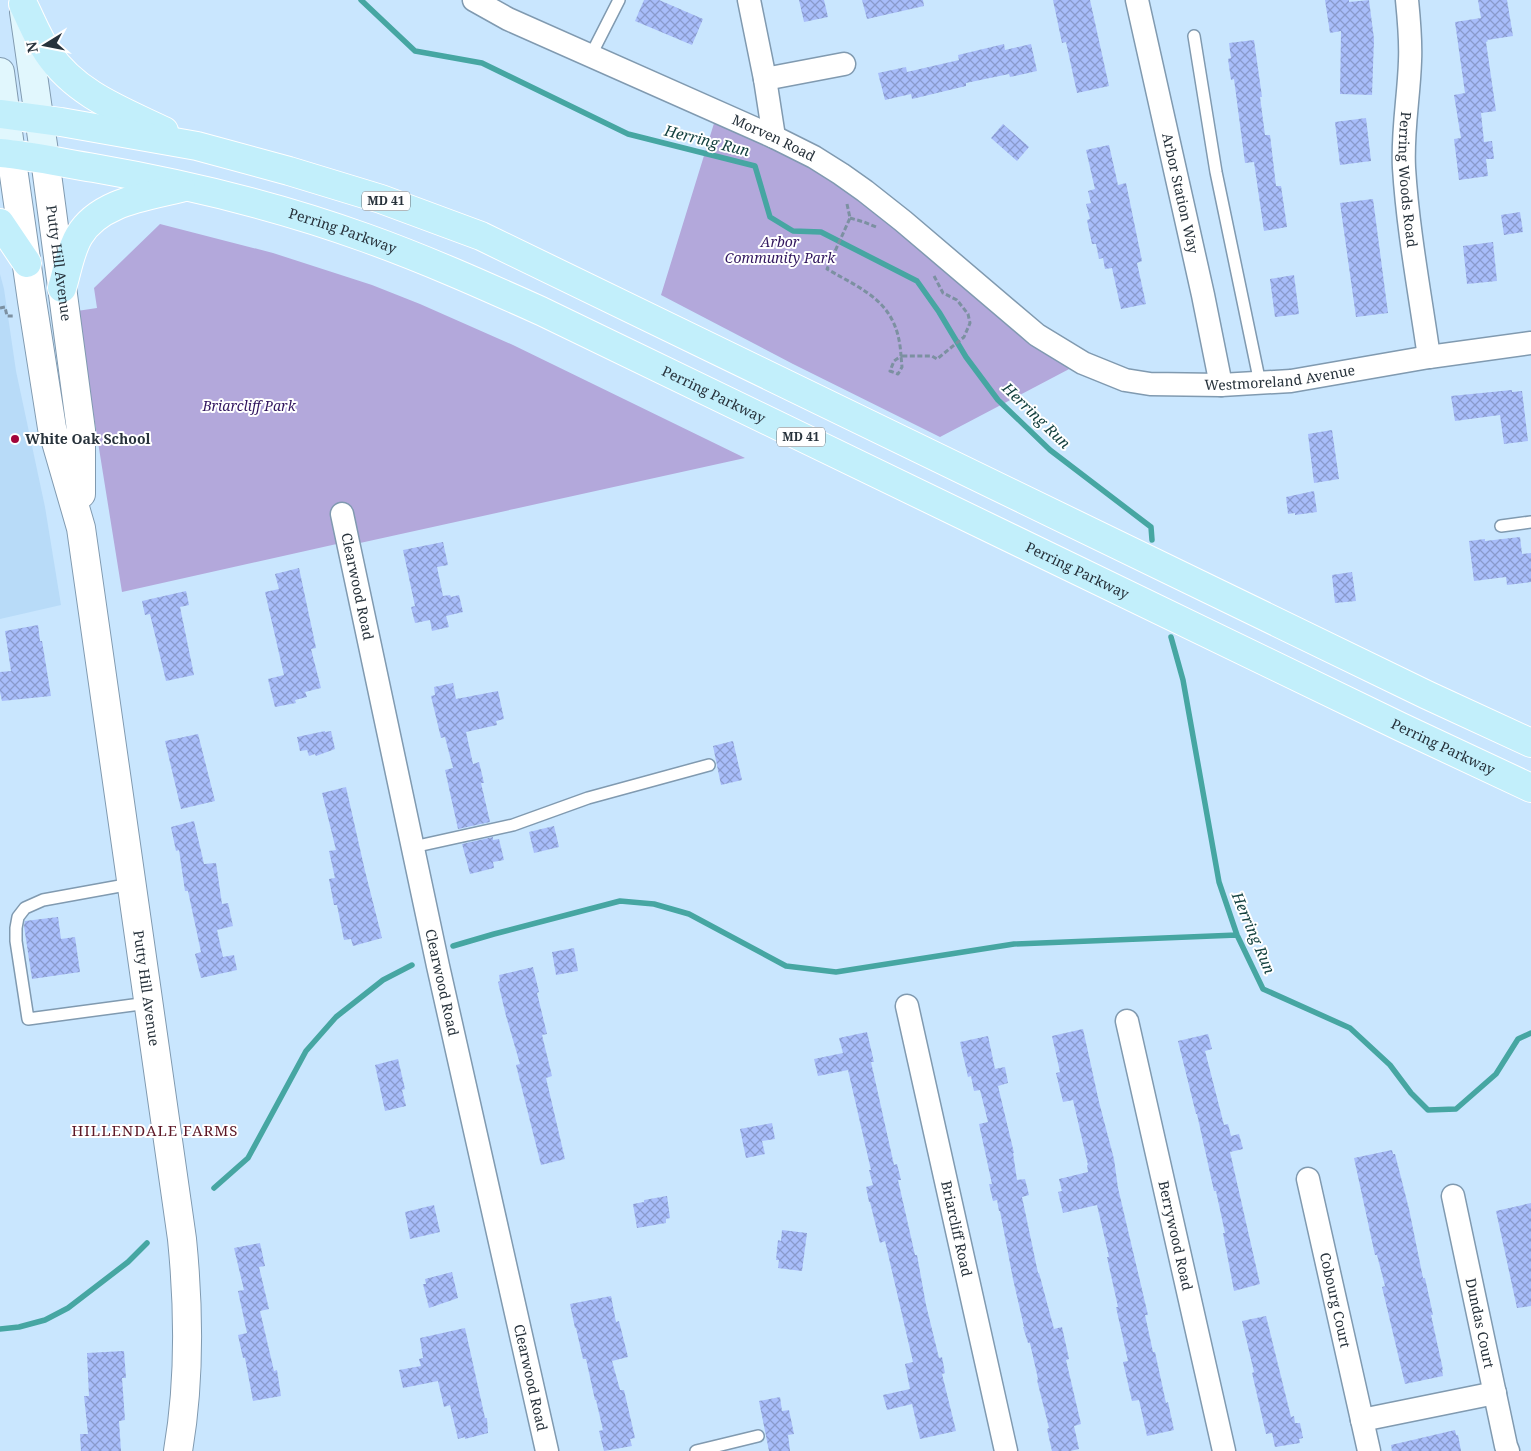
<svg xmlns="http://www.w3.org/2000/svg" width="1531" height="1451" font-family="'Noto Serif',serif">
<style>
.built{fill:#b8dbf8}
.park{fill:#b3a8db}
.lines{fill:none;stroke-linecap:round;stroke-linejoin:round}
.stream{stroke:#46a6a2;stroke-width:5.5}
.building{fill:url(#building-cross-hatch)}
.service-casing{stroke:#809ab0;stroke-width:14}
.minor-casing{stroke:#809ab0;stroke-width:25}
.tertiary-casing{stroke:#809ab0;stroke-width:30}
.secondary-casing{stroke:#809ab0;stroke-width:30}
.primary-casing{stroke:#fff;stroke-width:30}
.path{stroke:#7c90a1;stroke-width:3;stroke-dasharray:5 2.5;stroke-linecap:butt}
.service{stroke:#fff;stroke-width:11}
.minor{stroke:#fff;stroke-width:22}
.tertiary{stroke:#fff;stroke-width:28}
.secondary{stroke:#e1f7fd;stroke-width:28}
.primary{stroke:#c2effb;stroke-width:28}
.poi-dot{fill:#a2053b;stroke:#fff;stroke-width:2}
.labels{text-anchor:middle;stroke-width:4;stroke-linejoin:round;paint-order:stroke}
.shield{fill:#fff;stroke:#687076;stroke-width:1}
.shield-label{font-size:12px;font-weight:bold;fill:#27323b}
.street-label{font-size:14px;fill:#27323b;stroke:#fff}
.park-label{font-size:14px;font-style:italic;fill:#31165e;stroke:#fff}
.poi-label{font-size:14px;font-weight:bold;fill:#27323b;stroke:#fff;text-anchor:start}
.water-label{font-size:15px;font-style:italic;fill:#14413f;stroke:#fff}
.neighbourhood-label{font-size:15px;letter-spacing:1px;fill:#5c1726;stroke:#fff}
</style>
<defs>
<pattern id="building-cross-hatch" width="8" height="8" patternUnits="userSpaceOnUse" patternTransform="scale(1.25)"><rect width="8" height="8" fill="#a8bdfa"/><path d="M0 0l8 8M0 8l8-8" fill="none" stroke="#899acc"/></pattern>
</defs>
<rect width="100%" height="100%" fill="#c9e6fe"/>
<path class="built" d="M0,274L4,289L16,371L45,507L61,605L0,619Z"/>
<path class="park" d="M715,120L832,168L1073,367L940,437L793,364L661,295Z
M160,224L273,253L372,285L420,304L513,345L745,458L360,543L359,539L122,592L77,311L97,308L94,288Z"/>
<g class="lines">
<path class="stream" d="M361,0L415,51L482,63L628,134L755,166L770,217L793,231L821,232L917,281L939,312L966,357L998,400L1050,450L1151,527L1152,540
M1171,637L1183,680L1219,882L1237,935L1263,989L1350,1028L1390,1065L1411,1093L1428,1110L1456,1109L1496,1074L1518,1039L1531,1033
M453,946L494,934L620,901L654,904L689,914L786,966L836,972L1014,944L1237,935
M214,1188L248,1158L306,1051L336,1017L383,980L412,965
M0,1329L19,1327L45,1320L68,1308L128,1262L147,1243"/>
</g>
<path class="building" d="M644,0H659L703,19L692,45L635,21Z
M799,0H824L828,17L804,22Z
M862,0H923L924,6L867,19Z
M1053,0H1090L1109,86L1077,93L1066,42L1062,43Z
M1325,0H1349V2L1369,0L1374,39L1372,95L1340,94L1341,31L1330,33Z
M1478,0H1507L1513,36L1487,40L1488,41L1486,42L1496,111L1481,113L1484,142L1492,141L1494,159H1486L1488,176L1459,180L1454,139L1461,138L1454,95L1465,93L1455,22L1481,18Z
M1254,40L1262,97H1260L1265,135H1270L1276,186H1281L1287,227L1264,231L1254,162L1245,163L1234,79L1231,80L1228,59L1231,58L1229,43Z
M1004,44L1005,50L1031,44L1037,71L1010,77L1009,74L966,83V86L912,99L911,94L885,100L878,73L906,67L907,72L959,60L958,55Z
M1366,118L1371,161L1340,165L1335,122Z
M1003,124L1029,147L1017,161L991,138Z
M1109,145L1118,185L1126,183L1142,261L1137,263L1146,304L1121,309L1112,268L1105,269L1103,258L1099,259L1096,244H1092L1087,220L1090,219L1086,204L1091,203L1088,191L1095,189L1086,150Z
M1373,199L1388,313L1356,317L1340,203Z
M1520,212L1523,232L1504,235L1501,215Z
M1493,242L1497,281L1467,284L1463,246Z
M1294,275L1299,314L1275,317L1270,279Z
M1512,390V392L1522,391L1528,441L1504,444L1500,415L1455,421L1451,396Z
M1332,430L1339,479L1314,483L1308,434Z
M1314,491L1317,512L1295,515V513L1288,514L1286,497Z
M1520,537L1522,554L1531,553V582L1507,585L1506,577L1474,581L1469,541L1485,539V541Z
M443,542L448,565L437,567L443,596L450,595L451,597L459,595L463,612L446,616L449,627L432,631L430,620L415,623L411,607L415,606L403,550Z
M299,568L316,648L311,649L321,688L305,692L307,697L295,700L296,703L275,707L268,679L284,675L265,592L279,589L275,574Z
M1352,572L1356,601L1335,603L1332,575Z
M186,591L189,605L180,607L194,675L166,681L150,614L145,615L142,601Z
M38,625L40,641H42L51,696L2,701L0,692V672L11,671L5,631Z
M453,683L456,699L498,691L504,719L496,721L497,725L466,732L473,764L479,762L484,783H481L490,822L458,829L445,770L453,768L445,737L441,738L431,696L435,695L434,687Z
M325,731V732L331,731L335,749L316,756L315,754L309,756L307,750L300,751L297,737Z
M198,734L215,801L181,809L165,741Z
M733,741L742,780L721,785L713,746Z
M346,787L365,871L382,938L353,946L351,939L344,940L337,905H334L329,879L335,878L329,851L336,850L322,793Z
M194,821L204,864L216,863L222,904L228,903L233,926L217,930L223,957L234,955L237,970L201,978L195,954L201,952L188,891H185L179,850L176,851L171,827Z
M554,826L559,847L534,853L529,832Z
M493,837V840L499,839L504,860L493,862L494,868L470,874L462,844Z
M58,917L61,939L75,937L80,972L32,979L24,926L25,921Z
M574,948L578,971L556,975L552,952Z
M533,967L539,992L537,993L547,1034L542,1035L552,1076L546,1078L565,1159L541,1165L516,1065L520,1064L506,1016L498,982L500,981L499,975Z
M1083,1029L1099,1102L1114,1159L1118,1188L1148,1315H1145L1153,1352H1155L1166,1403L1168,1402L1174,1430L1147,1436L1139,1400L1132,1401L1123,1362L1128,1361L1116,1307H1118L1107,1257H1109L1097,1205L1063,1213L1058,1192L1062,1191L1059,1179L1088,1172L1087,1165H1088L1073,1100L1063,1102L1056,1073L1060,1072L1052,1036Z
M867,1032L874,1062H871L894,1165L897,1164L901,1180H898L915,1255H917L926,1305L939,1358L942,1357L945,1373L942,1374L956,1431L920,1439L912,1404L887,1410L883,1395L910,1389L905,1364L913,1362L885,1241L880,1243L870,1202H869L866,1187L873,1185L869,1170H871L848,1070L818,1076L814,1059L843,1053L839,1038Z
M1208,1034L1212,1049L1205,1051L1224,1125L1228,1124L1231,1136L1239,1134L1243,1149L1230,1152L1260,1284L1234,1291L1223,1233H1225L1216,1191H1214L1197,1114H1196L1178,1041Z
M988,1036L995,1069L1005,1067L1008,1083L998,1086L1014,1153H1013L1017,1180L1025,1179L1029,1195L1022,1197L1038,1273H1039L1054,1329L1062,1327L1069,1359L1066,1360L1081,1424L1074,1426L1079,1449L1070,1451H1052L1047,1429L1049,1428L1037,1380L1038,1379L1030,1343H1028L1023,1327H1024L1013,1279L1000,1211H999L997,1200L993,1201L989,1184H992L979,1124L988,1122L980,1090L974,1091L971,1076L968,1077L960,1042Z
M398,1059L405,1089L402,1090L406,1106L385,1111L375,1065Z
M772,1123L775,1139L762,1141L765,1154L746,1158L740,1129Z
M1392,1150L1393,1154H1395L1409,1209L1423,1278H1425L1433,1315H1431L1443,1370H1442L1443,1376L1405,1384L1382,1287L1385,1286L1377,1255H1375L1354,1158Z
M667,1196L670,1218L666,1219V1223L637,1228L633,1204L644,1202V1200Z
M1531,1203V1306L1517,1308L1496,1211Z
M434,1205L440,1232L410,1239L405,1212Z
M782,1230L807,1233L802,1271L778,1268L779,1260H776L778,1240L781,1241Z
M260,1243L265,1266L259,1267L269,1309L260,1311L274,1371L277,1370L281,1396L253,1401L245,1358H243L238,1335L247,1333L238,1291L244,1290L234,1248Z
M452,1272L458,1298L429,1308L423,1284H426L425,1279Z
M611,1296L616,1322L619,1321L628,1357L612,1361L620,1390H624L635,1438L630,1439L632,1446L604,1451L599,1431L603,1430L596,1400H595L586,1359H583L576,1328H575L570,1304Z
M1266,1316L1291,1417L1294,1416L1295,1423H1300L1303,1438L1299,1439L1300,1443L1275,1447L1272,1433L1266,1434L1252,1373L1254,1372L1242,1321Z
M465,1328L485,1418H487L488,1433L465,1439V1437L458,1439L450,1405L444,1407L438,1381L403,1388L399,1370L421,1366L419,1359L423,1358L420,1338Z
M124,1351L126,1378H122L125,1420L119,1421L121,1451H81L80,1434H88L84,1396H89L87,1353Z
M780,1397L782,1411L789,1410L794,1434L788,1435L790,1451H769L759,1401Z
M1455,1430L1456,1435H1458L1461,1451H1392L1391,1445Z"/>
<g class="lines">
<defs>
<path id="service" d="M1194,36L1216,172L1260,383
M591,55L619,0
M1501,526L1531,522
M413,847L513,825L588,798L709,765
M131,884L43,900L25,908L18,917L16,928V941L28,1019L148,1003
M696,1451L758,1436"/>
<g id="minor">
<path id="s1" d="M474,0L508,19L774,137L814,157L841,174L865,191L903,221L1037,335L1083,363L1125,380L1150,384L1221,385L1291,381L1429,357L1531,343"/>
<path d="M749,0L765,79L774,137"/>
<path id="s2" d="M1137,0L1203,295L1221,385"/>
<path id="s3" d="M1407,0C1409,20 1411,41 1410,61C1409,96 1402,132 1404,168C1408,231 1420,294 1429,357"/>
<path d="M765,79L844,64"/>
<path id="s4" d="M342,514L438,966L547,1451"/>
<path id="s5" d="M907,1006L1006,1451"/>
<path id="s6" d="M1127,1021L1224,1451"/>
<path id="s7" d="M1308,1179L1369,1451"/>
<path id="s8" d="M1453,1196L1506,1446L1508,1451"/>
<path d="M1362,1420L1495,1393"/>
</g>
<g id="tertiary">
<path id="s9" d="M11,154L32,301L52,428L81,528L182,1239C189,1309 190,1381 178,1451"/>
<path id="s10" d="M45,159L81,430V494"/>
</g>
<path id="secondary" d="M24,12L45,159
M0,72L11,154"/>
<g id="primary">
<path d="M23,4C31,20 38,38 48,53C76,94 120,110 164,131"/>
<path d="M0,114L61,122L197,146L289,171L381,199L481,236L1427,695L1531,743"/>
<path id="s11" d="M0,153C32,156 63,163 94,168C186,184 278,206 366,238C425,259 483,285 541,311L1401,727L1531,788"/>
<path d="M0,223L27,263"/>
<path d="M62,288C67,272 70,251 79,236C99,202 145,197 181,188"/>
</g>
</defs>
<use href="#service" class="service-casing"/>
<use href="#minor" class="minor-casing"/>
<use href="#tertiary" class="tertiary-casing"/>
<use href="#secondary" class="secondary-casing"/>
<use href="#primary" class="primary-casing"/>
<path class="path" d="M847,204L850,218L827,269C867,292 898,303 901,356L894,361L890,371L898,374L902,367L901,356H932L937,359L964,337L970,323L968,314L957,300L943,293L933,274
M850,218L864,222L876,227
M0,308L5,307L7,316H13"/>
<use href="#service" class="service"/>
<use href="#minor" class="minor"/>
<use href="#tertiary" class="tertiary"/>
<use href="#secondary" class="secondary"/>
<use href="#primary" class="primary"/>
</g>
<circle class="poi-dot" cx="15" cy="439" r="5"/>
<g class="labels">
<g class="shield">
<rect x="362" y="191.5" width="48" height="19" rx="4"/>
<rect x="777" y="427.5" width="48" height="19" rx="4"/>
</g>
<g class="shield-label">
<text x="386" y="205">MD 41</text>
<text x="801" y="441">MD 41</text>
</g>
<g class="street-label">
<text dy="5" stroke="none"><textPath href="#s1" startOffset="330">Morven Road</textPath></text>
<text dy="5" stroke="none"><textPath href="#s3" startOffset="180">Perring Woods Road</textPath></text>
<text dy="5" stroke="none"><textPath href="#s2" startOffset="198">Arbor Station Way</textPath></text>
<text dy="5" stroke="none"><textPath href="#s11" startOffset="352">Perring Parkway</textPath></text>
<text dy="5" stroke="none"><textPath href="#s10" startOffset="105">Putty Hill Avenue</textPath></text>
<text dy="5" stroke="none"><textPath href="#s1" startOffset="915">Westmoreland Avenue</textPath></text>
<text dy="5" stroke="none"><textPath href="#s11" startOffset="758">Perring Parkway</textPath></text>
<text dy="5" stroke="none"><textPath href="#s11" startOffset="1162">Perring Parkway</textPath></text>
<text dy="5" stroke="none"><textPath href="#s4" startOffset="74">Clearwood Road</textPath></text>
<text dy="5" stroke="none"><textPath href="#s11" startOffset="1568">Perring Parkway</textPath></text>
<text dy="5" stroke="none"><textPath href="#s4" startOffset="479">Clearwood Road</textPath></text>
<text dy="5" stroke="none"><textPath href="#s9" startOffset="846">Putty Hill Avenue</textPath></text>
<text dy="5" stroke="none"><textPath href="#s5" startOffset="228">Briarcliff Road</textPath></text>
<text dy="5" stroke="none"><textPath href="#s6" startOffset="220">Berrywood Road</textPath></text>
<text dy="5" stroke="none"><textPath href="#s7" startOffset="124">Cobourg Court</textPath></text>
<text dy="5" stroke="none"><textPath href="#s8" startOffset="130">Dundas Court</textPath></text>
<text dy="5" stroke="none"><textPath href="#s4" startOffset="884">Clearwood Road</textPath></text>
</g>
<g class="park-label">
<text x="780" y="247">Arbor<tspan x="780" dy="16">Community Park</tspan></text>
<text x="249" y="411">Briarcliff Park</text>
</g>
<g class="poi-label">
<text x="25" y="444">White Oak School</text>
</g>
<g class="water-label">
<text transform="translate(707 141) rotate(14)" y="5">Herring Run</text>
<text transform="translate(1036 416) rotate(44)" y="5">Herring Run</text>
<text transform="translate(1253 933) rotate(67)" y="5">Herring Run</text>
</g>
<g class="neighbourhood-label">
<text x="155" y="1136">HILLENDALE FARMS</text>
</g>
</g>
<g transform="translate(45 45) rotate(260)" stroke="#ffffff" stroke-width="4" paint-order="stroke">
<path d="M0-4L9 19L0 12L-9 19Z" fill="#27323b"/>
<text y="-8" font-size="14" font-weight="bold" text-anchor="middle" fill="#27323b">N</text>
</g>
</svg>
